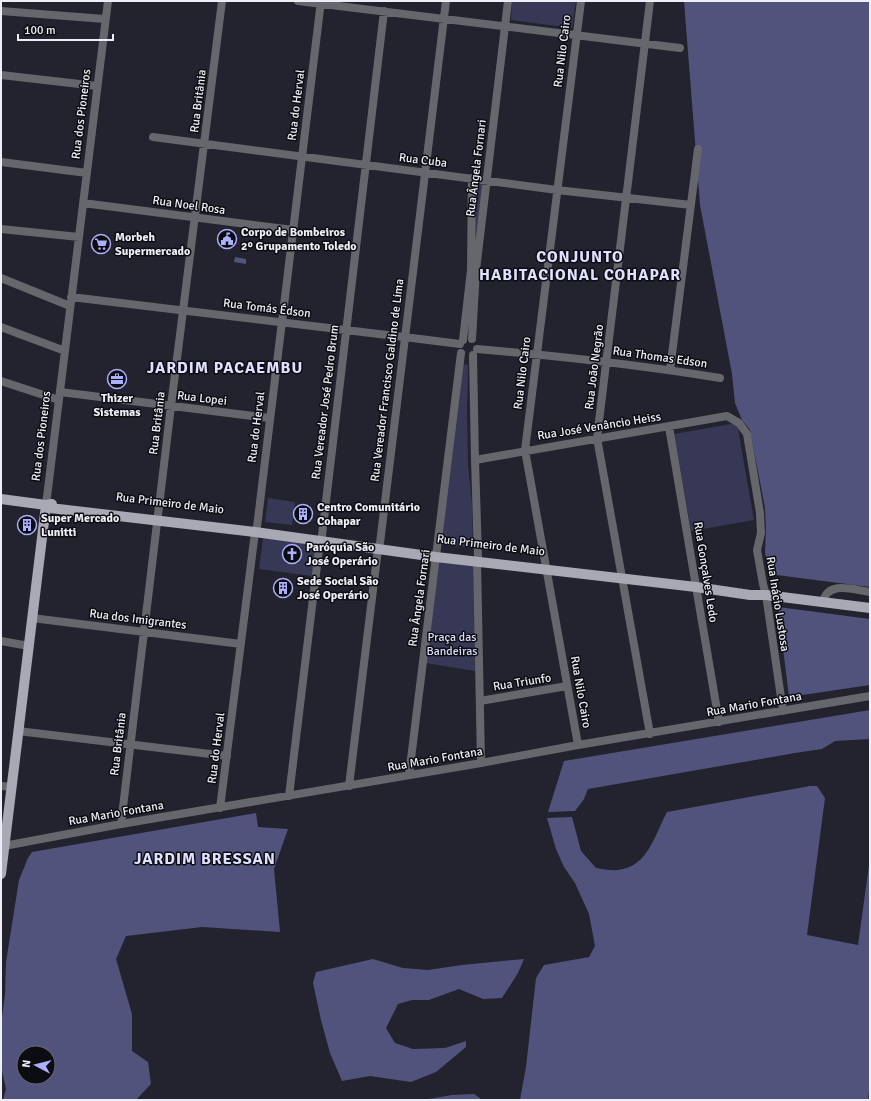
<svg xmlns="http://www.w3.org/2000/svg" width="871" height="1101" font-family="Signika,sans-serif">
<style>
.green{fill:#373856}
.forest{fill:#52537d;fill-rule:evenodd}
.water{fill:#51537d}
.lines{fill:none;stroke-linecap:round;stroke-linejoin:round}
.minor{stroke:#66676c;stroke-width:8}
.major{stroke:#a8a9b5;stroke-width:10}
.labels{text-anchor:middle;stroke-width:3;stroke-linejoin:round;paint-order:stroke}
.street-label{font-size:12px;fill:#eeeff6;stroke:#0c0d12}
.poi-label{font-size:12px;font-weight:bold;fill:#eeeff6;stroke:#0c0d12;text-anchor:start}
.park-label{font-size:12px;fill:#d9dbf8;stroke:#0c0d12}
.district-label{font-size:16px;font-weight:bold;letter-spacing:1px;fill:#dfe1ff;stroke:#0c0d12}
</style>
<rect width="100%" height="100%" fill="#22232e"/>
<path class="green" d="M512,1H576L572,28L511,20Z
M474,183L483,184L475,243Z
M461,364L468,365L467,412L468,465L472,503L473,548L441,545Z
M737,423L754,520L691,531L674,434Z
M268,498L295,502L292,525L265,522Z
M263,538L316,545L312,576L259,569Z
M439,559L473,564L475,671L426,663Z"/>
<path class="forest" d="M684,1H870V587L769,574L765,552L766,529L765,508L750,430L742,420L735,403L732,374L700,205Z
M778,607L870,619V685L789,697Z
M870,710V739L835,741L822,749L795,753L588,789L584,799L575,811L548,812L564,761Z
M810,786H817L825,798L807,935L858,945L870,858V1082L868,1100H520L526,1067L536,978L544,965L589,957L595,946L589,914L575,883L564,867L556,849L547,818L572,817L581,851L596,868C603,869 611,871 618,870C648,867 655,834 667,812Z
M256,813L258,827L288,829L274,869L280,932L202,927L126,936L116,959L132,1014V1051L148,1062L151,1084L136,1100H3L6,1089L1,1066V1025L5,994L6,962L19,880L28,858L32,852ZM24,1053H48V1077H24Z
M373,959L403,968L428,970L462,965L524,959L518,973L502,998L483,999L459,989L429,1000H412L398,1004L386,1028L395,1043L413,1049L445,1048L466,1041V1047L436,1072L411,1082L370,1076L342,1081L330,1053L321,1020L313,983L316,972Z"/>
<path class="water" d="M235,257L246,259V264L234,262Z
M474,1094L480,1098V1100H423L452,1095Z"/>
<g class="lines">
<path class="minor" d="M298,1L680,48
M650,1L597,438L650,734
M1,11L105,19
M1,75L97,86
M153,137L557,190L691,205
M1,162L87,173
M83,203L293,230
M1,229L79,237
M1,278L70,306
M71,297L404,337L460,344
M1,327L65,351
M472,339L476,270L508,1
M463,340L471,270L472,178
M477,349C559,356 640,365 720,378
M473,355L475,460L478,556L477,561L481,763
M670,370L698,149
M1,381L59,400
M60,392L269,418
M669,427L719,722
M475,460L727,416L739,423L747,434L760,513L761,533L757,550L763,584L766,595L783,711
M46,505L108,1
M823,602C828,580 854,590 870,592
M32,618L241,644
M1,641L29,646
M480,701L567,686
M18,731L227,756
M578,745L525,450L581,1
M409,775L461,353
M1,786L12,787
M349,786L378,549L380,543L446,1
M289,796L320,541L322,535L384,11
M220,808L255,532L257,527L321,1
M121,824L171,406L222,1
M4,846L121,824L481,763L578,745L870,696"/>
<path class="major" d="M1,499L46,505L52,504
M46,505L50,508L255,532L436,557L696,587L750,595H766L870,608
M1,874L46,505"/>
</g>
<defs>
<symbol id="civic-ring" viewBox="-11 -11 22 22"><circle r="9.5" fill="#0c0d12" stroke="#acaffb" stroke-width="1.5"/><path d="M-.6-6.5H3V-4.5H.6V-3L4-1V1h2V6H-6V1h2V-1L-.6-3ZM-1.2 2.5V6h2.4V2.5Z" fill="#acaffb"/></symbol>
<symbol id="supermarket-ring" viewBox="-11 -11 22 22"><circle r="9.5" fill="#0c0d12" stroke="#acaffb" stroke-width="1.5"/><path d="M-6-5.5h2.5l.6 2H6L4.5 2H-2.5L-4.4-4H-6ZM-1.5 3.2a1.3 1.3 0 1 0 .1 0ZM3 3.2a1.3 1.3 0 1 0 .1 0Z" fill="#acaffb"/></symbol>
<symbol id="office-ring" viewBox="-11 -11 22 22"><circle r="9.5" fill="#0c0d12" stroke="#acaffb" stroke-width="1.5"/><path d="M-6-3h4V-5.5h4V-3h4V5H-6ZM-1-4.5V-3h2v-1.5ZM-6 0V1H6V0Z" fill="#acaffb"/></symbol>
<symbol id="building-ring" viewBox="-11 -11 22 22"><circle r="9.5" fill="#0c0d12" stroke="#acaffb" stroke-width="1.5"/><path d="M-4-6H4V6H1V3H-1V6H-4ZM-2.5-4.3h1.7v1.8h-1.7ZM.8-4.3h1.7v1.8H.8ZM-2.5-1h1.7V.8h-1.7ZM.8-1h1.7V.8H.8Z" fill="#acaffb"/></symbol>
<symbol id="church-ring" viewBox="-11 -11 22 22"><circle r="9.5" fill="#0c0d12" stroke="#acaffb" stroke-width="1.5"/><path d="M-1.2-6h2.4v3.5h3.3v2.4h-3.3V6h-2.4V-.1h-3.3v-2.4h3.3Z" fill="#acaffb"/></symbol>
</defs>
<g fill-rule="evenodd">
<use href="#civic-ring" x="216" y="228" width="22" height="22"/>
<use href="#supermarket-ring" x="90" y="233" width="22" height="22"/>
<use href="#office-ring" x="106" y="368" width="22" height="22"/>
<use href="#building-ring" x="292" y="503" width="22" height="22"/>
<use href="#building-ring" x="16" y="514" width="22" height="22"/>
<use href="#church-ring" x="281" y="543" width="22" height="22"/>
<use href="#building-ring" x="272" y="577" width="22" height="22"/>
</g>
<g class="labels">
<g class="street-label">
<text transform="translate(562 51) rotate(-83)" y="4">Rua Nilo Cairo</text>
<text transform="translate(198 101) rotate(-83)" y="4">Rua Britânia</text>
<text transform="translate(296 105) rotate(-83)" y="4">Rua do Herval</text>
<text transform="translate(81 114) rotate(-83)" y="4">Rua dos Pioneiros</text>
<text transform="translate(423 160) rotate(7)" y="4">Rua Cuba</text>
<text transform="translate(476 168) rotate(-83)" y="4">Rua Ângela Fornari</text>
<text transform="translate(189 205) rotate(8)" y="4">Rua Noel Rosa</text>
<text transform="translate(267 308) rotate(7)" y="4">Rua Tomás Édson</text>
<text transform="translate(660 357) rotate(8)" y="4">Rua Thomas Edson</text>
<text transform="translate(594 367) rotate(-83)" y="4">Rua João Negrão</text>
<text transform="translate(522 373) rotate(-83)" y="4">Rua Nilo Cairo</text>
<text transform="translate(387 380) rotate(-83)" y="4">Rua Vereador Francisco Galdino de Lima</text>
<text transform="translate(202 398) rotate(7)" y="4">Rua Lopei</text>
<text transform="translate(325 402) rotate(-83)" y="4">Rua Vereador José Pedro Brum</text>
<text transform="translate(157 423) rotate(-83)" y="4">Rua Britânia</text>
<text transform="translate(599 426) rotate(-9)" y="4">Rua José Venâncio Heiss</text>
<text transform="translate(256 427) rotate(-83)" y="4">Rua do Herval</text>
<text transform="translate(41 436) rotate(-83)" y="4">Rua dos Pioneiros</text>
<text transform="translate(170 503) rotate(7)" y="4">Rua Primeiro de Maio</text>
<text transform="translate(491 545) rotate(7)" y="4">Rua Primeiro de Maio</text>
<text transform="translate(706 572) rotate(81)" y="4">Rua Gonçalves Ledo</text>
<text transform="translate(419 598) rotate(-82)" y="4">Rua Ângela Fornari</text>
<text transform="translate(778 604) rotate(81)" y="4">Rua Inácio Lustosa</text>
<text transform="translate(138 619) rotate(7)" y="4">Rua dos Imigrantes</text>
<text transform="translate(522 682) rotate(-9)" y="4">Rua Triunfo</text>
<text transform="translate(581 692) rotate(80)" y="4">Rua Nilo Cairo</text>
<text transform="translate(754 704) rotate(-10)" y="4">Rua Mario Fontana</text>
<text transform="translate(118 744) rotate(-83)" y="4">Rua Britânia</text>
<text transform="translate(216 748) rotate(-83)" y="4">Rua do Herval</text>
<text transform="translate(435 759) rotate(-10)" y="4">Rua Mario Fontana</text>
<text transform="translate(116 813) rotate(-10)" y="4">Rua Mario Fontana</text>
</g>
<g class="poi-label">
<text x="241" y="236">Corpo de Bombeiros<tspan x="241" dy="14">2º Grupamento Toledo</tspan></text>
<text x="115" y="241">Morbeh<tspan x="115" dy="14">Supermercado</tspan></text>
<text x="117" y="402" text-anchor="middle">Thizer<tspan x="117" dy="14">Sistemas</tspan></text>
<text x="317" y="511">Centro Comunitário<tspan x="317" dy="14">Cohapar</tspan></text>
<text x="41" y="522">Super Mercado<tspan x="41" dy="14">Lunitti</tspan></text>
<text x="306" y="551">Paróquia São<tspan x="306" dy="14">José Operário</tspan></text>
<text x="297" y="585">Sede Social São<tspan x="297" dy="14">José Operário</tspan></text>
</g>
<g class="park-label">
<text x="452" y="641">Praça das<tspan x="452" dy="14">Bandeiras</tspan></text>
</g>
<g class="district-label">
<text x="580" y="262">CONJUNTO<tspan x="580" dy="18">HABITACIONAL COHAPAR</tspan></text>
<text x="225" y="373">JARDIM PACAEMBU</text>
<text x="205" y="864">JARDIM BRESSAN</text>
</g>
</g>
<rect width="871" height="1101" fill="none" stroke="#eeeff6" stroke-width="4"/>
<g transform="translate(36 1065) rotate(277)"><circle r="19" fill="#0c0d12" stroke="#66676d"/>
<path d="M0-3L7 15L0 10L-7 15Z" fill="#acaffb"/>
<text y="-6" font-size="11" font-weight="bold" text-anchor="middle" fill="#eeeff6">N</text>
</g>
<path d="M18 34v6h95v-6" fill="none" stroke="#eeeff6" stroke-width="2"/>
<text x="24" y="34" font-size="12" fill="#eeeff6" stroke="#0c0d12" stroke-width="3" paint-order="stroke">100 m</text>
</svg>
